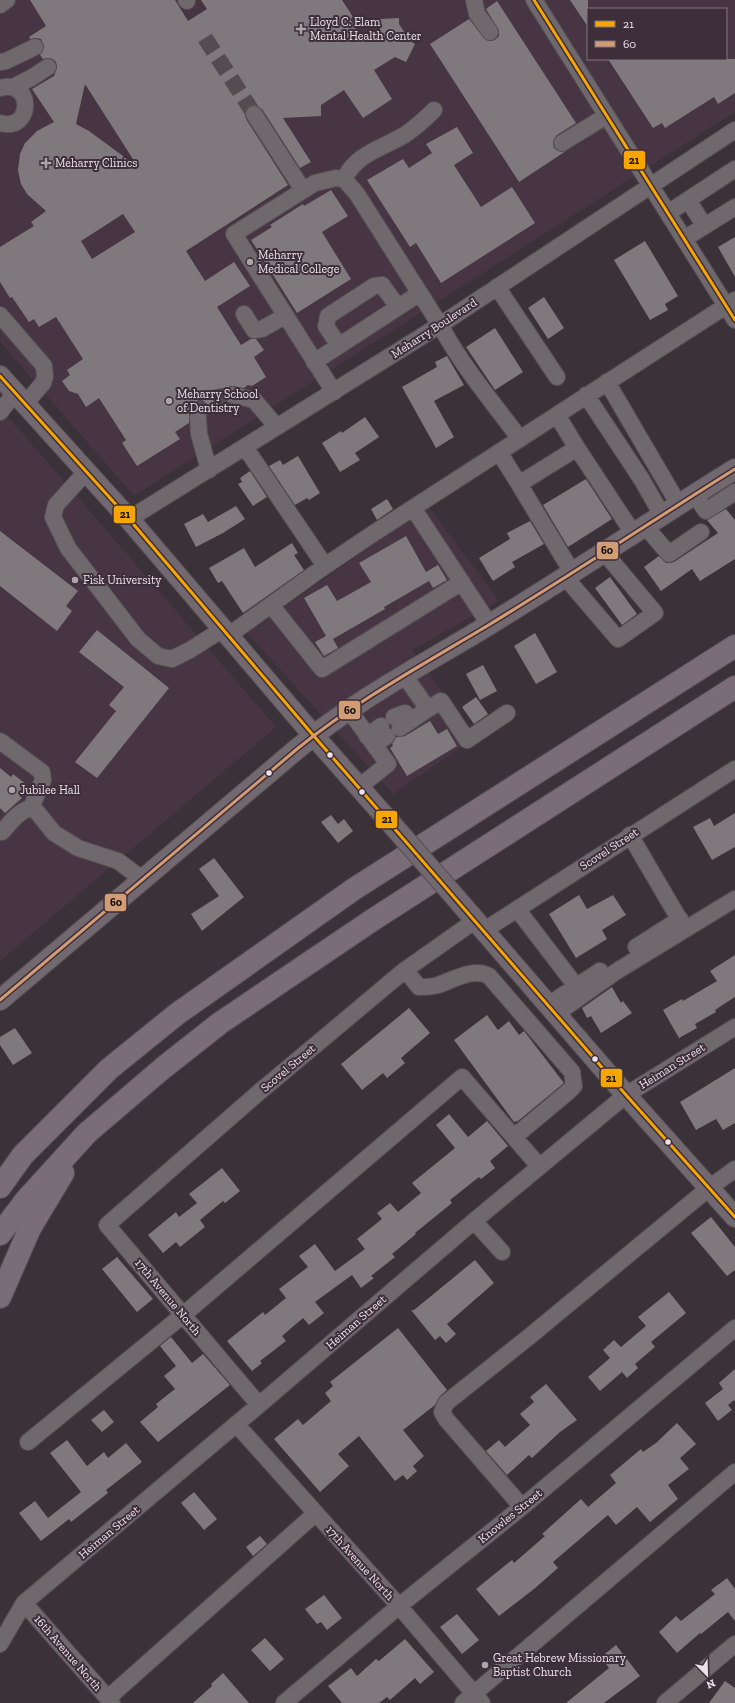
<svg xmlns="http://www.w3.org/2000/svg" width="735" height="1703" font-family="'Zilla Slab',serif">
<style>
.built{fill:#473543;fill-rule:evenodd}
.building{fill:#7f787d;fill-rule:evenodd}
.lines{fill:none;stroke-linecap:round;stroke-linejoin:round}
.minor-tunnel{stroke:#554c53;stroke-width:16;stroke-dasharray:16 8;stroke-linecap:butt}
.minor-casing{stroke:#554f54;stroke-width:18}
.major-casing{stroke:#554f54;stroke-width:22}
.highway-casing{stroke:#554f54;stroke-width:24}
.minor{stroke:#6f696e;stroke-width:16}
.major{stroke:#726870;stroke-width:20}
.highway{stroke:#7b6d78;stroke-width:22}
.major-bridge-casing{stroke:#554f54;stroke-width:22;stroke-linecap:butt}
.major-bridge{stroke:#726870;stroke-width:20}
.bus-1-casing{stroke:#3d2e3a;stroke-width:6}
.bus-2-casing{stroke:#3d2e3a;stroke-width:6}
.bus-1{stroke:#f7a600;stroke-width:3}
.bus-2{stroke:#d39c74;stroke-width:3}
.poi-dot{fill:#ada4ab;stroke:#3d2e3a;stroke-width:1.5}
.bus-dot{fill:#ebe2e9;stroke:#3d2e3a;stroke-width:1.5}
.labels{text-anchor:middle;stroke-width:4;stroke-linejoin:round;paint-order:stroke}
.poi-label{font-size:12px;fill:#ebe2e9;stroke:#3d2e3a;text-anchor:start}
.street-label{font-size:12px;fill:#ebe2e9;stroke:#3d2e3a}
.line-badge{stroke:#3d2e3a;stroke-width:1.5}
.pale-badge-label{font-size:11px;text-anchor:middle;font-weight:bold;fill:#111}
</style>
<rect width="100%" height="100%" fill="#3a3238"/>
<path class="built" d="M0,0H735V112L134,496L0,342ZM588,9H726V59H588Z
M0,407L276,727L0,961Z
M428,506L499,601L412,650L476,737L393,794L247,633Z"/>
<path class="building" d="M30,0H175L188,21L207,9L201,0H342L353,17L350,19L364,42L380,31V19L399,18V24L410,41L415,44L406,62L395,57L374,70L392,99L363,118L344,90L321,105V116L283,118L311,162L300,168L262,109L254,105L249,106L246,109L245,114L246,119L288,185L186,251L205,281L234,262L250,286L217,307L241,345L251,339H256L264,350L254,357L266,377L252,386L248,385L244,388L230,386L224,392L225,400L206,412L203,409L198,408L192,409L189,413V423L175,432L180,439L137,466L122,443L126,440L99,398L86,407L78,394L69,391L62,381L70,375L67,370L83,359L56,317L39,327L34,319L29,322L12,297L10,298L0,282V247L34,226L31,222L46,211L27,194L21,184L18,170L20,154L25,143L37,131L54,122L32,89L54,76L57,67L56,62L53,59L48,58L43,59L40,55L44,47L41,39L35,38L30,39L29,37L46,26ZM85,84L138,167L89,131L76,124ZM123,214L135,232L92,259L81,241Z
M570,0H588V27Z
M497,1L576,123L557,135L554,139L553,144L554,148L558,151H566L519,182L430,44L469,19L486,40L491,41L495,40L499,36V31L486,9Z
M608,59H735V93L718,104L714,97L665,128L662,123L653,128Z
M457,127L473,153L454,165L481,207L512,187L535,223L441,283L416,243L410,247L367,180L403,159L409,168L432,153L426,144Z
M331,190L348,216L322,232L351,279L297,313L251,240L272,227L270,225L303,204L304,206Z
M735,237V277L718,247Z
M645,241L678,296L665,304L668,310L650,320L614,260Z
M544,297L564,328L548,339L528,308Z
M495,328L523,372L495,390L466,347Z
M447,356L464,385L434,401L454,437L436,448L402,387L437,367L435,362Z
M365,417L379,437L355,453L360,460L340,472L322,443L341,431L342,433Z
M298,456L320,493L309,500L307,498L295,505L269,466L280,460L283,465Z
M250,471L267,497L253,506L238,484L242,482L240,478Z
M586,479L612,519L568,547L543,505Z
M387,499L393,509L377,520L371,509Z
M236,506L245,519L223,533L196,547L184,524L203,514L208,522Z
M726,509L735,520V559L700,581L692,569L661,591L644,567L659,556L666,563L674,562L718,533L707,520Z
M530,521L544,544L512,562L515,567L493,581L479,558L510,539L507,533Z
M0,531L78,591L66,606L72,611L57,631L0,586Z
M406,536L426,572L438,565L447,580L433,588L429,581L384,607L385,609L333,639L338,648L324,656L315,642L326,636L304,598L327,585L337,601L371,582L359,563Z
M292,543L298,553L294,555L304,570L243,613L222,581L218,583L209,568L244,548L255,567Z
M610,577L637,614L622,625L595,588Z
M97,630L169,688L97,778L75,762L116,711L109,705L124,687L79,652Z
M535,633L557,672L536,684L514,646Z
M483,665L497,691L480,700L466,674Z
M476,697L488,714L474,724L462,707Z
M430,721L438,734L447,729L457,746L407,776L390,748L393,746L392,744L396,737L405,736Z
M0,768L11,777L13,774L27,785L19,795L22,798L5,813L0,808Z
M735,813V847L712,860L693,827L710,818L714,826Z
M331,815L338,824L344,819L353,831L338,843L321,822Z
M214,858L244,897L202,931L191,914L219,896L199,869Z
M579,895L587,909L613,895L626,915L602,930L607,939L576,958L549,914Z
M735,955V997L715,1010L716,1012L695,1024L697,1028L679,1038L663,1010L682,999L683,1001L717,981L710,971Z
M612,987L621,1003L623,1001L632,1013L601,1033L591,1016L587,1018L582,1008Z
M409,1008L430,1033L401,1058L405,1063L387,1078L383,1073L362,1090L341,1064Z
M487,1015L498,1030L509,1021L519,1035L524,1031L564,1083L518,1121L514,1122L454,1040Z
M15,1028L32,1053L13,1065L0,1045V1037Z
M735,1068V1123L723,1130L716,1119L696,1130L680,1102Z
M449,1114L468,1137L487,1121L508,1146L490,1161L495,1168L481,1179L479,1177L450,1200L452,1203L415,1233L416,1234L392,1254L395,1257L371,1276L374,1278L361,1288L352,1275L315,1302L324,1313L309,1325L303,1318L282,1336L286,1341L260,1361L262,1363L252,1371L227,1341L263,1312L265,1315L286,1298L279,1289L308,1267L299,1256L315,1244L335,1271L365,1249L357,1239L382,1219L377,1213L390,1203L398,1212L421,1193L412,1183L455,1148L436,1125Z
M222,1168L240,1191L225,1203L223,1201L200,1220L205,1227L180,1247L176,1242L163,1253L148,1235L176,1212L179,1217L197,1203L189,1194Z
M711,1217L735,1247V1270L727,1276L691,1233Z
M117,1257L153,1299L137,1312L102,1269Z
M475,1260L494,1283L447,1324L456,1334L446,1343L440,1336L435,1340L411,1310H414Z
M669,1292L686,1313L651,1342L655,1347L635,1364L638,1368L627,1378L622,1372L600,1391L588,1377L610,1358L603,1350L614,1340L621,1347L646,1326L638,1317Z
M398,1328L447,1390L440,1396L435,1405L403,1430L424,1456L413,1466L417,1471L407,1480L403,1475L395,1481L359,1436L338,1454L349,1466L320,1492L274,1439L298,1419L303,1425L331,1401L325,1393L333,1386L330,1382Z
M171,1337L192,1363L203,1354L230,1385L158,1442L140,1422L158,1407L156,1404L175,1389L164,1376L176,1366L160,1346Z
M735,1369V1402L734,1400L728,1405L732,1410L718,1421L705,1403L723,1389L719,1383Z
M546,1384L577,1420L560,1432L532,1458L529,1455L507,1475L486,1451L499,1440L505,1447L530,1425L520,1414L534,1402L530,1397Z
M104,1410L114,1422L102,1432L91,1420Z
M677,1423L696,1444L680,1458L689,1469L668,1485L678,1499L650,1522L637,1507L616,1525L608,1515L553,1562L558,1568L534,1589L499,1616L476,1589L512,1560L514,1563L545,1536L542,1534L581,1499L588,1507L616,1483L610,1475L641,1449L643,1452L656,1443Z
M67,1440L87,1466L104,1452L108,1458L126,1443L142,1462L106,1490L108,1493L71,1522L69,1519L41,1541L19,1513L35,1501L48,1518L81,1492L50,1453Z
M194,1492L217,1519L204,1530L181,1503Z
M260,1536L267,1544L253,1556L246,1547Z
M727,1578L735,1589V1621L728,1612L701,1634L700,1633L677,1653L659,1632L676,1616L681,1621L715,1594L711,1590Z
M324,1595L342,1618L327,1630L321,1622L317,1624L305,1609Z
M457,1614L479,1640L462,1654L440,1627Z
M265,1638L284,1659L270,1671L251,1650Z
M405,1639L434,1672L420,1684L415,1678L390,1700L387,1697L379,1703H342L328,1686L351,1668L357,1676L376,1659L379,1661Z
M616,1645L640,1676L604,1703H566L609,1668L601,1657Z
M223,1673L249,1703H193L212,1686L211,1684Z
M725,1681L735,1688V1703H709Z"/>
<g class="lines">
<path class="minor-tunnel" d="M205,38L254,114
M198,417C206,397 212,397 233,395"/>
<defs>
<path id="minor" d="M186,0L187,1
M474,0L477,14L490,32
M534,0L735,320
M0,5L7,0
M0,62L6,61L35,47
M13,87L31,78L48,67
M0,88C34,78 33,133 0,123
M254,114L303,190
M562,143L606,116
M344,179C358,152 382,149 406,134C416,127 425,119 434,110
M688,200L704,225
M668,213L735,169
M684,239L735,207
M497,287L557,377
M244,314L254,330L262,329L285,316
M0,315L44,366L45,377L43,383L25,404
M339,346L326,326L328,316L374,286L382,285L398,307
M314,362L420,293
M607,382L679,505
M334,392L234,234L315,183L336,178L344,179L357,194L440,325C462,366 492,401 520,439
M233,395L254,400L277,427
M586,395L642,480L662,515
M0,412L15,393
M557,415L577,448L633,533
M198,417L199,434L209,470
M245,447L325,566
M499,452L519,484L577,448
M86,472L56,505L53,517L68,548L138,639L158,656L172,659L190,650L223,629
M519,484L572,572
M695,495L706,511L735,492
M413,508L489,624
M129,519L440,325L735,130
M645,526L669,554L701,532
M565,577L618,639L655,613L604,552
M271,605L322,669L462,582
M229,635L325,566L371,535L735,300
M428,709L441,701L467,740L507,713
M349,710L388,764L359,787
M394,717L405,713L412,720
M400,728L428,709L404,675
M367,736L381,726
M0,741L42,772L43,780L31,808
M374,745L387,736
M2,832C11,822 18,811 31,808L37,812L54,833L78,848L118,861L142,879
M630,835L685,929
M517,909L576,986
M483,931L735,769
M636,947L680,919
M405,970L419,987C425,987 432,987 438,985C453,980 474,967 489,976L572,1072L574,1086L569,1091L514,1137
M548,1005L600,971
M556,1014L617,971L735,899
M474,1221L502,1252
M259,1405L107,1225L257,1094L405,970L476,920
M236,1424L399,1606L482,1703
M28,1442L183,1315L462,1077L539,1166
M522,1507L446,1419L442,1412L446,1403L530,1336L709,1188L735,1169
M24,1603L112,1703
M0,1644L24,1603L259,1405L474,1221L626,1095L735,1027
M108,1698L316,1513
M284,1703L399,1606L522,1507L735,1328
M463,1703L735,1472
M665,1703L735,1644"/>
<path id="major" d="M0,376L129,519L313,735L388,820
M462,905L626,1095L735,1217
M0,1000L297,749C355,700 423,665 487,626C570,575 652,521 735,469"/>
<path id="highway" d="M0,1187L23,1155L109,1069L177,1014L354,889L735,646
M0,1234L26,1200L87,1133L163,1068L220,1023L374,919L735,687
M0,1297L30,1228L63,1173"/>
</defs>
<use href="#minor" class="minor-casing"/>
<use href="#major" class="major-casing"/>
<use href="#highway" class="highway-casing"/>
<use href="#minor" class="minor"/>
<use href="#major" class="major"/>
<use href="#highway" class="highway"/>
<defs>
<path id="major-bridge" d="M388,820L462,905"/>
</defs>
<use href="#major-bridge" class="major-bridge-casing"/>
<use href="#major-bridge" class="major-bridge"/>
<defs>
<path id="bus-1" d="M534,0L735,320
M0,376L129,519L313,735L626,1095L735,1217"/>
<path id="bus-2" d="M0,1000L297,749C356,701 422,665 487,626C571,575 652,521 735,469"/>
</defs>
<use href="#bus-1" class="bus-1-casing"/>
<use href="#bus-2" class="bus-2-casing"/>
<use href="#bus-1" class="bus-1"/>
<use href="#bus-2" class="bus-2"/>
</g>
<g class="poi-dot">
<path d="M299 23h4v4h4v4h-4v4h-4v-4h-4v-4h4z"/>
<path d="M44 157h4v4h4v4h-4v4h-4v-4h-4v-4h4z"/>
<circle cx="250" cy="262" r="4"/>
<circle cx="169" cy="401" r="4"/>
<circle cx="75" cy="580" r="4"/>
<circle cx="12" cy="790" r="4"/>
<circle cx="485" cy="1665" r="4"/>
</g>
<g class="bus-dot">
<circle cx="330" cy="755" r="3.5"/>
<circle cx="269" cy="773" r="3.5"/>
<circle cx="362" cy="792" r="3.5"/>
<circle cx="595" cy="1059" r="3.5"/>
<circle cx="668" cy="1142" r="3.5"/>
</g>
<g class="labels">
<g class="poi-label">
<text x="310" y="26">Lloyd C. Elam<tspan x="310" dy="14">Mental Health Center</tspan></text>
<text x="55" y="167">Meharry Clinics</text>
<text x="258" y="259">Meharry<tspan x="258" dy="14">Medical College</tspan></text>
<text x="177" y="398">Meharry School<tspan x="177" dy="14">of Dentistry</tspan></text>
<text x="83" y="584">Fisk University</text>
<text x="20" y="794">Jubilee Hall</text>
<text x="493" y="1662">Great Hebrew Missionary<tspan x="493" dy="14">Baptist Church</tspan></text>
</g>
<g class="street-label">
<text transform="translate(434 328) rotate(-33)" y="4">Meharry Boulevard</text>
<text transform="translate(609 849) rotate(-33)" y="4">Scovel Street</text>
<text transform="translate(672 1066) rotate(-32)" y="4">Heiman Street</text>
<text transform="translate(288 1068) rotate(-40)" y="4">Scovel Street</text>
<text transform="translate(168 1297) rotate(50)" y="4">17th Avenue North</text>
<text transform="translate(356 1322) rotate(-41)" y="4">Heiman Street</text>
<text transform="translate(510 1516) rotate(-39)" y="4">Knowles Street</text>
<text transform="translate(109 1532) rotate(-40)" y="4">Heiman Street</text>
<text transform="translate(360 1563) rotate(48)" y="4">17th Avenue North</text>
<text transform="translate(68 1653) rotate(49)" y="4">16th Avenue North</text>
</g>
</g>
<g class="line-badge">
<rect x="623" y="150" width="23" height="20" rx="4" fill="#f7a600"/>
<rect x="113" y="505" width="23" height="19" rx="4" fill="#f7a600"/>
<rect x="596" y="541" width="23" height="19" rx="4" fill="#d39c74"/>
<rect x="338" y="700" width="23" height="20" rx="4" fill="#d39c74"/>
<rect x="375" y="810" width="23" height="19" rx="4" fill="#f7a600"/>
<rect x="104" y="893" width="23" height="19" rx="4" fill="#d39c74"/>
<rect x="600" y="1068" width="23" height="20" rx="4" fill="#f7a600"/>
</g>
<g class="pale-badge-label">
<text x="634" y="164">21</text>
<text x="125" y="518">21</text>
<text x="607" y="554">60</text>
<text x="350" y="714">60</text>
<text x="387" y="823">21</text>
<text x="116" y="906">60</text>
<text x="611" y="1082">21</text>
</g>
<rect x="587" y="8" width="140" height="52" fill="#3d2e3a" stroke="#837680"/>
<rect x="595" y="21" width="20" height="6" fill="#f7a600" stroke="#837680"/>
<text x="623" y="28" font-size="12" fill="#ebe2e9">21</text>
<rect x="595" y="41" width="20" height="6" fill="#d39c74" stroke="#837680"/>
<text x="623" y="48" font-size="12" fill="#ebe2e9">60</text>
<g transform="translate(707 1675) rotate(157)" stroke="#3d2e3a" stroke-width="3" paint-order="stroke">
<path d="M0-3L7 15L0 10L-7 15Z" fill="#ebe2e9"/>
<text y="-6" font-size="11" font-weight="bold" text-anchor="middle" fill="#ebe2e9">N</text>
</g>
</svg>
